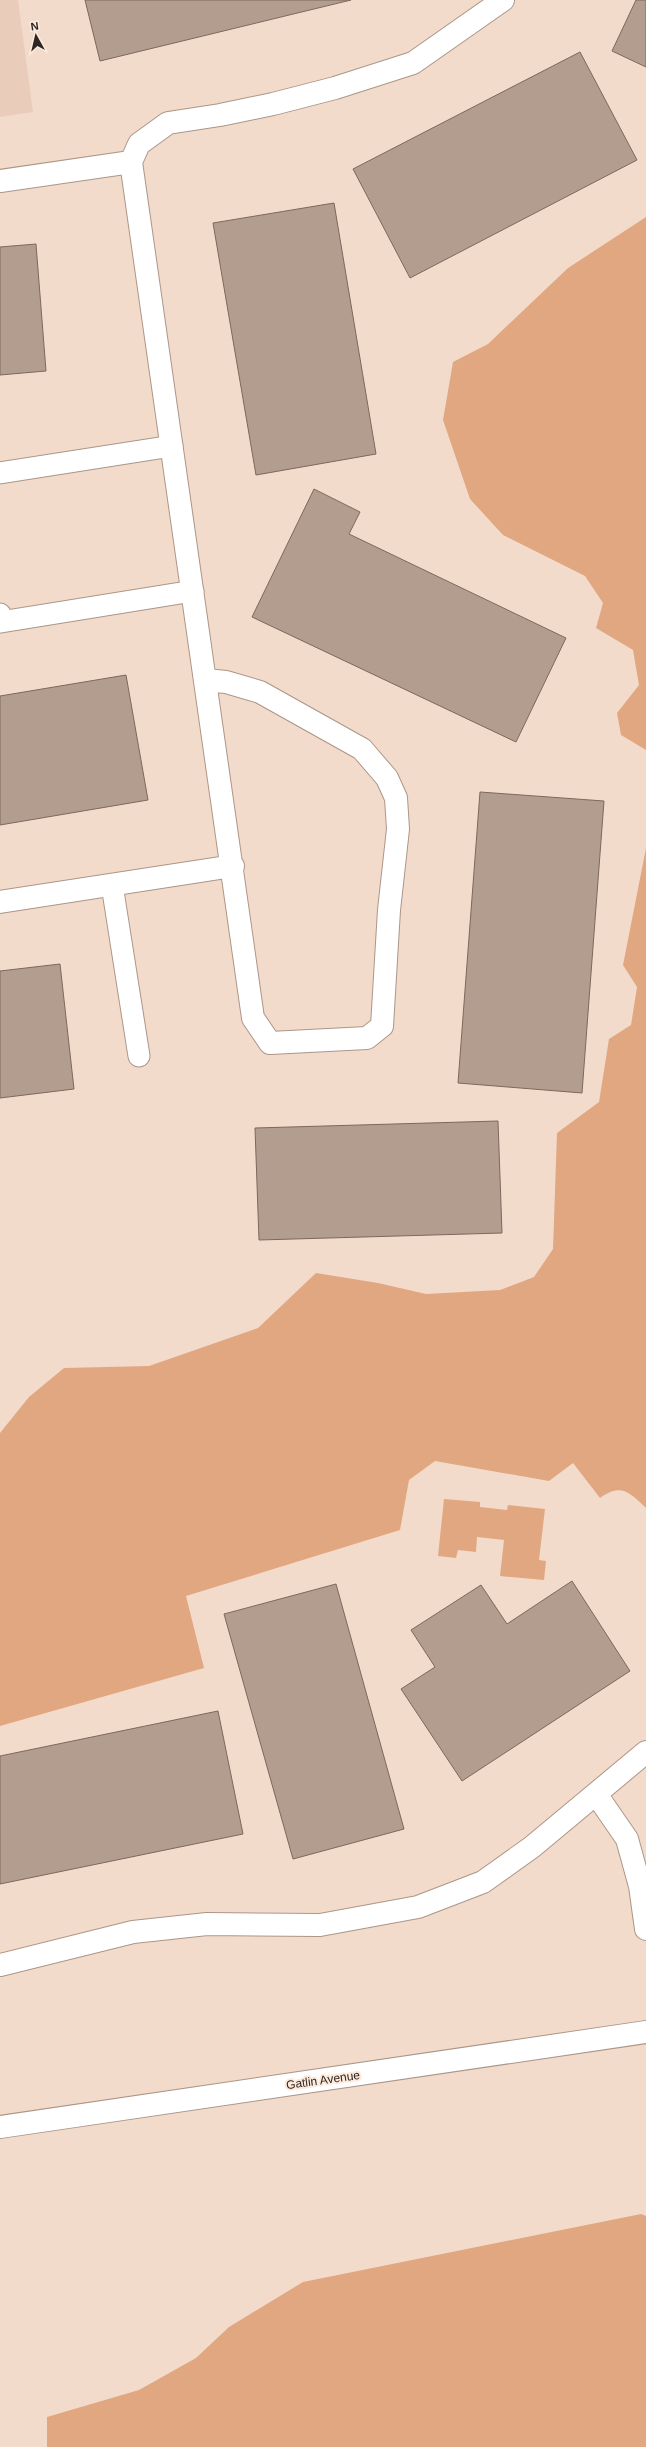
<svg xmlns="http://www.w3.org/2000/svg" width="646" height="2447" font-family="Helvetica,sans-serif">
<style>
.built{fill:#eaccba}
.water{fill:#e1a781}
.building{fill:#b39d8f;stroke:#7d685b}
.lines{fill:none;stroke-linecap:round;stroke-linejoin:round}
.service-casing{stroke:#ab9688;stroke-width:23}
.minor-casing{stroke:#ab9688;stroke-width:24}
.tertiary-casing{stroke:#ab9688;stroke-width:24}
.service{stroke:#fff;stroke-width:21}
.minor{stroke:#fff;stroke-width:22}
.tertiary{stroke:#fff;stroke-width:22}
.labels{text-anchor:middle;stroke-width:4;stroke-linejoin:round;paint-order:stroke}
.street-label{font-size:12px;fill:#2e2620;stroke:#fdeadd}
</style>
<rect width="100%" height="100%" fill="#f3dbcc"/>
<path class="built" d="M0,0H18L33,112L0,117Z"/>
<path class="water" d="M646,217V750L621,735L617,713L639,685L633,650L596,628L603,603L585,576L503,535L470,499L443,420L453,362L488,344L568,268Z
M646,848V1508C629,1492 621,1483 600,1498L573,1463L549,1481L435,1461L409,1480L400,1530L186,1596L204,1668L0,1726V1433L29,1397L64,1368L149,1366L258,1328L316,1273L378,1283L426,1294L500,1290L534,1277L553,1249L557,1133L599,1102L609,1039L631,1025L637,987L623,965Z
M444,1499L480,1502V1507L507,1510L508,1505L545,1509L539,1560L546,1561L544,1580L500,1576L504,1540L477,1537L476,1552L458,1550L456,1558L438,1556Z
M641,2214L646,2216V2447H47V2417L139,2390L196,2358L229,2327L303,2282Z"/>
<path class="building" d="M85,0H351L100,61Z
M636,0H646V67L612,51Z
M580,52L637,160L410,278L353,169Z
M334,203L376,454L256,475L213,223Z
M36,244L46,371L0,375V247Z
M314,489L360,512L349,534L566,638L516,742L252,617Z
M126,675L148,800L0,825V696Z
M480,792L604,801L582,1093L458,1083Z
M60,964L74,1089L0,1098V971Z
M498,1121L502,1233L259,1240L255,1128Z
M572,1581L630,1671L462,1781L401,1689L435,1667L411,1630L481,1585L507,1624Z
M336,1584L404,1829L293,1859L224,1614Z
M218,1711L243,1834L0,1884V1756Z"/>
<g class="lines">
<defs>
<path id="service" d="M0,473L172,446
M0,614L1,622L193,591
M112,885L139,1056"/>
<path id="minor" d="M0,181L131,162
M206,680L226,682L260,692L362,749L387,778L396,798L398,829L389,910L382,1026L367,1038L270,1043L253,1018L131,162L139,144L168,123L220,115L273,104L335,88L413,63L503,0
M0,902L233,866
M596,1794L627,1839L640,1886L646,1929
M0,1965L133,1932L207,1924L320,1925L418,1907L483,1882L532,1847L646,1752"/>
<path id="tertiary" d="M0,2127L646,2032"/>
</defs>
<use href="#service" class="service-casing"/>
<use href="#minor" class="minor-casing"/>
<use href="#tertiary" class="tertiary-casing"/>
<use href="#service" class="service"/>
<use href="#minor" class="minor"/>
<use href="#tertiary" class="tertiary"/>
</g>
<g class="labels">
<g class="street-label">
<text transform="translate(323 2080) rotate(-8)" y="4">Gatlin Avenue</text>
</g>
</g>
<g transform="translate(36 36) rotate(352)" stroke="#fdeadd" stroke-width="3" paint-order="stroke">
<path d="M0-3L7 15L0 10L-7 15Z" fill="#2e2620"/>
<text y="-6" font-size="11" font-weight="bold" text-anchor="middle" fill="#2e2620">N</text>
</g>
</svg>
